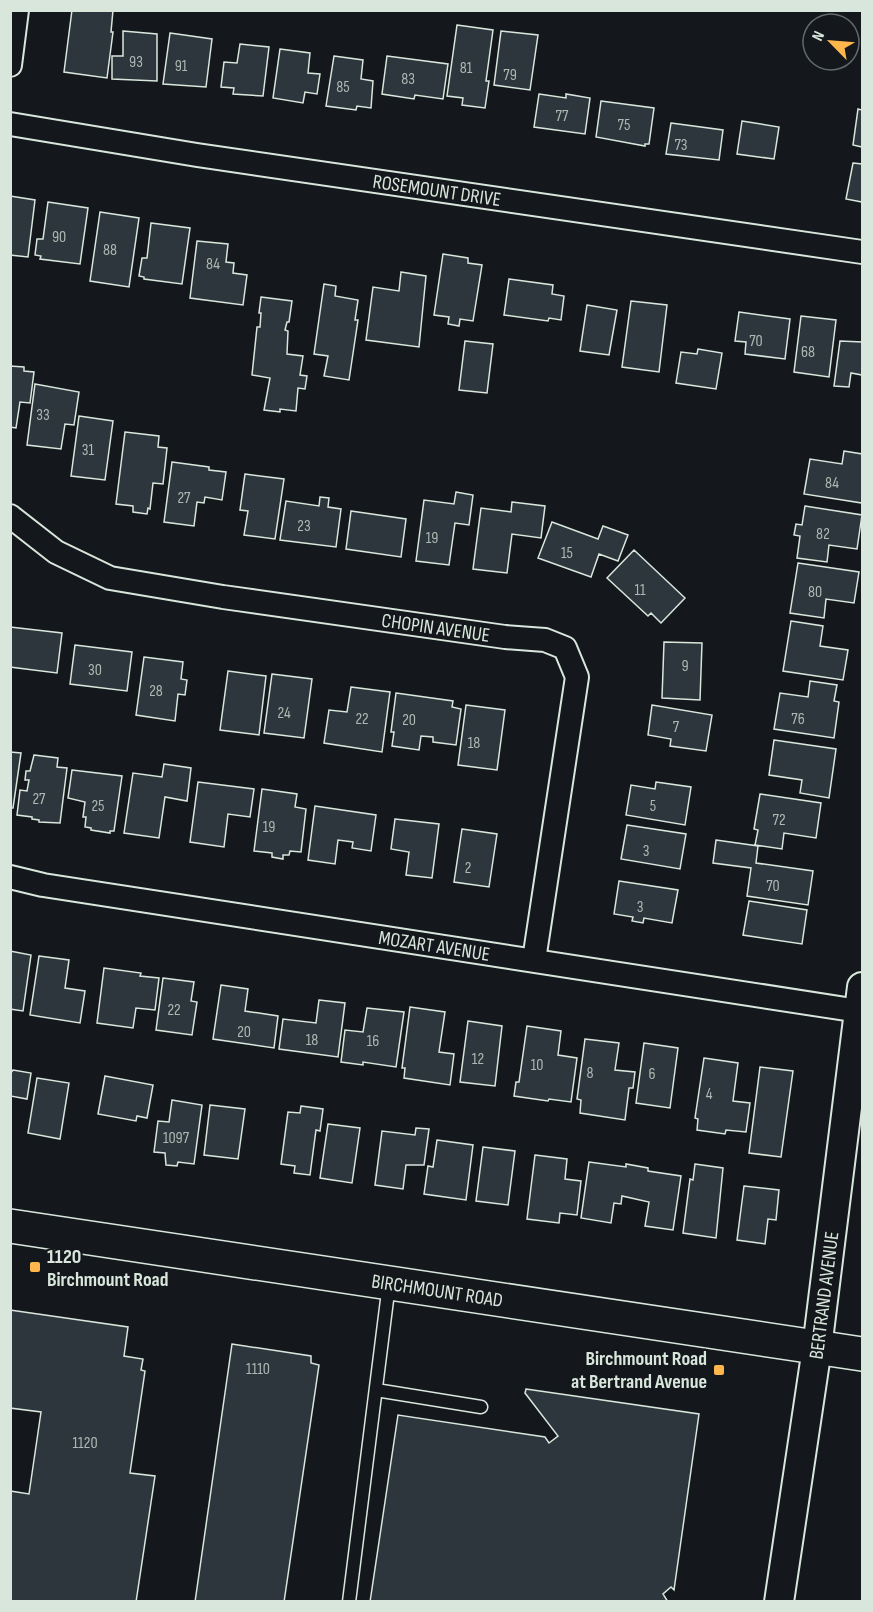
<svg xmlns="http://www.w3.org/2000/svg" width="873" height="1612" font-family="'Sofia Sans Condensed',sans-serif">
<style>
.building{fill:#2c363c;stroke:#d8e6dc;stroke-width:1.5}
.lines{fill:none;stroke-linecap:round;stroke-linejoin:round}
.service-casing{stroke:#d8e6dc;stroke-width:15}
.minor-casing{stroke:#d8e6dc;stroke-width:26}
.tertiary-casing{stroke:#d8e6dc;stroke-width:32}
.secondary-casing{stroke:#d8e6dc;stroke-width:36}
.service{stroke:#14181c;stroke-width:12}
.minor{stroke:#14181c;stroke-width:22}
.tertiary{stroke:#14181c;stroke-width:28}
.secondary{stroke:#14181c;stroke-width:33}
.poi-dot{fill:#ffb74d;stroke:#14181c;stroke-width:2}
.labels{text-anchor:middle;stroke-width:4.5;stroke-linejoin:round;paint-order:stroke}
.number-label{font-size:16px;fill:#adbab4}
.street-label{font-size:20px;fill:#d8e6dc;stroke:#14181c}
.poi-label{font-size:20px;font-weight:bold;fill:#d8e6dc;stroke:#14181c;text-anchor:start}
</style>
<rect width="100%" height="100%" fill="#14181c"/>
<path class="building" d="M72,10H113L111,32H113L107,78L64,72Z
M457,25L493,30L486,81H489L485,108L462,105L463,98L447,96Z
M123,31L157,34V81L112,79V56H123Z
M501,31L538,35L530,90L494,85Z
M170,33L212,39L206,87L163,84Z
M240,44L269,47L263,96L233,94L234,88L221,87L224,62L237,63Z
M280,49L310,53L308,73L320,74L317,94L305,92L303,103L273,98Z
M334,56L363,60L361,79L373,81L371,108L357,106L356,110L326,106Z
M387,56L448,64L443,99L415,95L414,99L382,94Z
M539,94L566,98V94L590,98L585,134L534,127Z
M601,101L654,108L649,144H645V146L596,137Z
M858,109L862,110V147L853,145Z
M742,121L779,127L774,159L737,154Z
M671,123L723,130L719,160L666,154Z
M853,163L862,164V202L846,199Z
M10,196L35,200L28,257L10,255Z
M48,202L88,208L80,264L40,259L41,256L35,255L37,239H43Z
M100,212L139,218L129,287L90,281Z
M151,223L190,228L182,284L144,279V277L139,276L142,258H147Z
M197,241L228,244L226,262L234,263L233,273L247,275L243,305L190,298Z
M443,254L468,258V263L482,265L473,321L460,319L459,326L448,324L449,317L434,315Z
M401,272L426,276L419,347L366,340L373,287L399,291Z
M509,279L553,285L552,294L564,296L561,320L549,318L548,321L504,315Z
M324,284L336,286L335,296L358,300L355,320H358L349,380L324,376L328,356L314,354Z
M261,297L292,301L289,322H287L285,330L288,331L287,354L303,356L300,375L307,376L305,389L298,388L296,411L280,409V412L264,410L270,378L252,375L257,327H260L261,313H259Z
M631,301L667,305L659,372L622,367Z
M587,305L617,310L609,355L580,351Z
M739,312L790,319L785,359L745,354L746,342L735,341Z
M801,316L836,320L829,377L794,372Z
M465,341L493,344L487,393L459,390Z
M840,341L862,342V375L851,373L849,387L834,386Z
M698,349L722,353L716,389L676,383L681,352L697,354Z
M10,366L24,367V371L34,372L30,403L20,402L16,428L10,427Z
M35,384L79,392L74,425L65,424L61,449L27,445Z
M79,416L113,421L105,480L71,476Z
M125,432L159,436L158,447L167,448L163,484L153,483L150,509L148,508L147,514L133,512V506L116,504Z
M844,451L862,454V503L804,494L810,459L842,464Z
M172,462L209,467V470L226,472L222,500L205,497L204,503L197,502L194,526L164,522Z
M245,474L284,479L275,539L244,535L248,511L240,510Z
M456,492L473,495L469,525L455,523L449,565L416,561L424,500L454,504Z
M320,497L329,498L328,507L341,509L336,547L280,540L286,501L319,506Z
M512,502L545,506L541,538L512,534L507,573L473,569L481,508L511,512Z
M805,506L862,515L857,549L829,545L827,562L797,558L800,536L794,535L796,524L802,525Z
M351,511L406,519L401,557L346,549Z
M552,522L598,539L603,526L628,535L618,561L599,554L591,577L538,558Z
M634,550L685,598L661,623L651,613L648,616L607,578Z
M798,563L859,572L854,603L826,599L824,618L790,613Z
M791,621L823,626L820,646L848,650L843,680L783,671Z
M10,627L62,633L57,673L10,667Z
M664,642L702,643L700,700L662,698Z
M75,645L132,652L127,691L70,684Z
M144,657L183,662L181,679L187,680L185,695L178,694L175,721L136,715Z
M228,671L266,676L259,735L220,730Z
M272,674L312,679L304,738L264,733Z
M810,681L837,685L834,701L839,702L834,738L774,729L780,693L808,697Z
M351,687L390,692L382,752L324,743L329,710L347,712Z
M396,693L453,701L452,707L461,709L456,745L433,742V737L421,736L419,750L392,746L394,732H391Z
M466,705L505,710L497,770L458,765Z
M652,705L712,715L706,751L670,746L671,739L648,735Z
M774,740L836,749L829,798L800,793L802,780L769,775Z
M10,752L21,753L13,808H10Z
M34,755L58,758L57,767L67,768L60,823L39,822V820L32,819V817L17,815L20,790L27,791L29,780H25L26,771H30Z
M164,764L191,768L187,801L165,797L159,838L124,833L133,773L162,777Z
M72,770L122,776L114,831H110V833L91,830V828L85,827L86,817H83L85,802L68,798Z
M198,782L254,789L250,817L228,814L224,847L190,842Z
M656,782L691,787L685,825L626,815L631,785L655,789Z
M262,789L297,794L295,807L306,809L301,852L290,851L289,855H283V859L272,857V853L254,851Z
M760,794L821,803L816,838L784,833L782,849L755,845L758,830L754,829Z
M315,806L376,815L371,851L352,848L353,842L338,840L335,864L308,860Z
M395,819L439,824L432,878L406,875L409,852L391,849Z
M627,825L686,834L680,869L621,859Z
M462,829L497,834L489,887L454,882Z
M716,840L758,846L756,863L813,871L808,905L747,896L751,868L713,863Z
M619,881L678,890L672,923L644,918L643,923L632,921L633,917L614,914Z
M749,901L807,910L802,944L743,935Z
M10,951L31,955L23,1011L10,1009Z
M39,956L69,960L65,988L85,991L80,1023L30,1015Z
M104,968L141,973L140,976L159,978L155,1010L136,1008L133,1028L97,1023Z
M163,978L194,982L191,1001L197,1002L192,1035L156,1030Z
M221,985L248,989L245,1011L278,1016L274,1048L213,1039Z
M319,1000L345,1003L338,1057L279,1049L283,1019L316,1023Z
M410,1007L445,1012L439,1052L454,1054L450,1085L404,1078L405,1068H402Z
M367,1008L404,1012L396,1067L363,1062V1065L341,1062L345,1030L363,1032Z
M468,1021L502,1026L495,1086L460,1082Z
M527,1026L561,1031L558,1055L577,1058L571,1102L549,1099L548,1101L514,1096L516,1082H519Z
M585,1039L619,1043L615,1070L635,1072L633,1088H629L625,1120L580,1113L581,1100L577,1099Z
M644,1043L678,1048L670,1108L636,1103Z
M704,1058L738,1063L733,1101L750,1103L746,1132L726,1130L725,1134L697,1130L698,1119L695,1118Z
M760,1067L793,1071L781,1157L749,1153Z
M13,1070L31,1073L27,1099L11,1096L10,1101V1074Z
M105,1076L153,1085L147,1118L137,1116L136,1121L98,1114Z
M37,1078L69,1083L60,1139L28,1133Z
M172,1100L202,1105L194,1164L178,1162L177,1166L166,1165L165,1153L154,1152L158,1121L169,1122Z
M210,1105L245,1109L238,1159L204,1155Z
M301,1106L323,1109L320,1131L316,1130L310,1175L294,1173L295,1166L281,1164L288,1112L300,1113Z
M328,1124L360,1128L352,1183L320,1178Z
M416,1128L429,1129L424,1165H406L403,1189L375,1185L382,1131L415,1135Z
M437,1140L473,1145L466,1200L424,1194L428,1166L433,1167Z
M483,1147L515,1151L508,1205L476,1201Z
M535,1155L567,1159L565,1179L581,1181L577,1215L560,1213L559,1223L527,1219Z
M589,1162L626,1167V1164L648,1168V1171L681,1176L673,1230L645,1226L649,1202L622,1196L621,1204L614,1203L611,1223L581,1218Z
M695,1164L723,1168L716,1238L683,1233L690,1179L693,1180Z
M744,1186L779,1190L776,1220L768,1219L765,1244L737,1240Z
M10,1310L128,1327L124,1356L143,1359L141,1370L145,1371L130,1473L155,1476L136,1602H10V1491L29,1494L41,1412L10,1408Z
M232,1344L311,1356V1363L319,1365L284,1602H195Z
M526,1389L699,1414L674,1590L671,1587L663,1594L668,1602H370L398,1415L545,1437L549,1443L558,1436L525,1393Z"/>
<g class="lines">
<defs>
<path id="service" d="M376,1390L481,1407
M349,1602L389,1284"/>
<g id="minor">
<path d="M10,65L17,10"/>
<path id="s1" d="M10,124L197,155L862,252"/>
<path id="s2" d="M10,516L56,552L110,578L223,597L505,637L545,640L565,648L577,677L534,960"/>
<path id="s3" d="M10,877L43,885L859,1011"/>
</g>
<g id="tertiary">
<path id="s4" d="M779,1602L817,1348L862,987"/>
</g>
<g id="secondary">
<path id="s5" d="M10,1226L862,1354"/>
</g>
</defs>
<use href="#service" class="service-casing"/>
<use href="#minor" class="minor-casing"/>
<use href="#tertiary" class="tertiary-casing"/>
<use href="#secondary" class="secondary-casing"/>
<use href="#service" class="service"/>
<use href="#minor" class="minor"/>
<use href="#tertiary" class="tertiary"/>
<use href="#secondary" class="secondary"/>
</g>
<g class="poi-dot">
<rect x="29" y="1261" width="12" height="12" rx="3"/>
<rect x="713" y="1364" width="12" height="12" rx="3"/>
</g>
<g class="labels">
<g class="number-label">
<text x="136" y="67">93</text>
<text x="181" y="71">91</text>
<text x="466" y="73">81</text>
<text x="510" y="80">79</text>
<text x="408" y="84">83</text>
<text x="343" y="92">85</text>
<text x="562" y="121">77</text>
<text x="624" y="130">75</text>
<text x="681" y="150">73</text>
<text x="59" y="242">90</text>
<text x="110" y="255">88</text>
<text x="213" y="269">84</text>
<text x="756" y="346">70</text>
<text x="808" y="357">68</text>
<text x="43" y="420">33</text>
<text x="88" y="455">31</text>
<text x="832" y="488">84</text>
<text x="184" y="503">27</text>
<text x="304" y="531">23</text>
<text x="823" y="539">82</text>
<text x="432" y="543">19</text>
<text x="567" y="558">15</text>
<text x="640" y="595">11</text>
<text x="815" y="597">80</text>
<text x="685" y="671">9</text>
<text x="95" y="675">30</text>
<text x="156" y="696">28</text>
<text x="284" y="718">24</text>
<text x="362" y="724">22</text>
<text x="798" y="724">76</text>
<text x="409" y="725">20</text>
<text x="676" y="732">7</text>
<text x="474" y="748">18</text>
<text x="39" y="804">27</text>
<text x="98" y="811">25</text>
<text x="653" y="811">5</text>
<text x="779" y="825">72</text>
<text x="269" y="832">19</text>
<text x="646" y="856">3</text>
<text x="468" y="873">2</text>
<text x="773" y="891">70</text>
<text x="640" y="912">3</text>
<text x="174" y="1015">22</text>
<text x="244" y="1037">20</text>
<text x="312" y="1045">18</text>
<text x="373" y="1046">16</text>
<text x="478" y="1064">12</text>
<text x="537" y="1070">10</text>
<text x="590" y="1078">8</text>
<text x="652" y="1079">6</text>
<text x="709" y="1099">4</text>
<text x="176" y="1143">1097</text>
<text x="258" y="1374">1110</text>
<text x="85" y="1448">1120</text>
</g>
<g class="street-label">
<text dy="7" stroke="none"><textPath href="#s1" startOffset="432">ROSEMOUNT DRIVE</textPath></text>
<text dy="7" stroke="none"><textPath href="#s2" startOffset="448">CHOPIN AVENUE</textPath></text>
<text dy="7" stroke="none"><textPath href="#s3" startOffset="430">MOZART AVENUE</textPath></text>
<text dy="7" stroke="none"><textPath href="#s5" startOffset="432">BIRCHMOUNT ROAD</textPath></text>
<text dy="7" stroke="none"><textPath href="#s4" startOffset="310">BERTRAND AVENUE</textPath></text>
</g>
<g class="poi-label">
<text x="47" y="1263">1120<tspan x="47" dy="23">Birchmount Road</tspan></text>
<text x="707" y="1365" text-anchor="end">Birchmount Road<tspan x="707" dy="23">at Bertrand Avenue</tspan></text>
</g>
</g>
<rect width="873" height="1612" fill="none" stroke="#d8e6dc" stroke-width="24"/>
<g transform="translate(831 42) rotate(295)"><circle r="28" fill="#14181c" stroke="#626a69" stroke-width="1.5"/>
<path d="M0-4.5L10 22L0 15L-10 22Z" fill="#ffb74d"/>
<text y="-9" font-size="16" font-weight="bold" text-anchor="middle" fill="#d8e6dc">N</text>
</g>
</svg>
